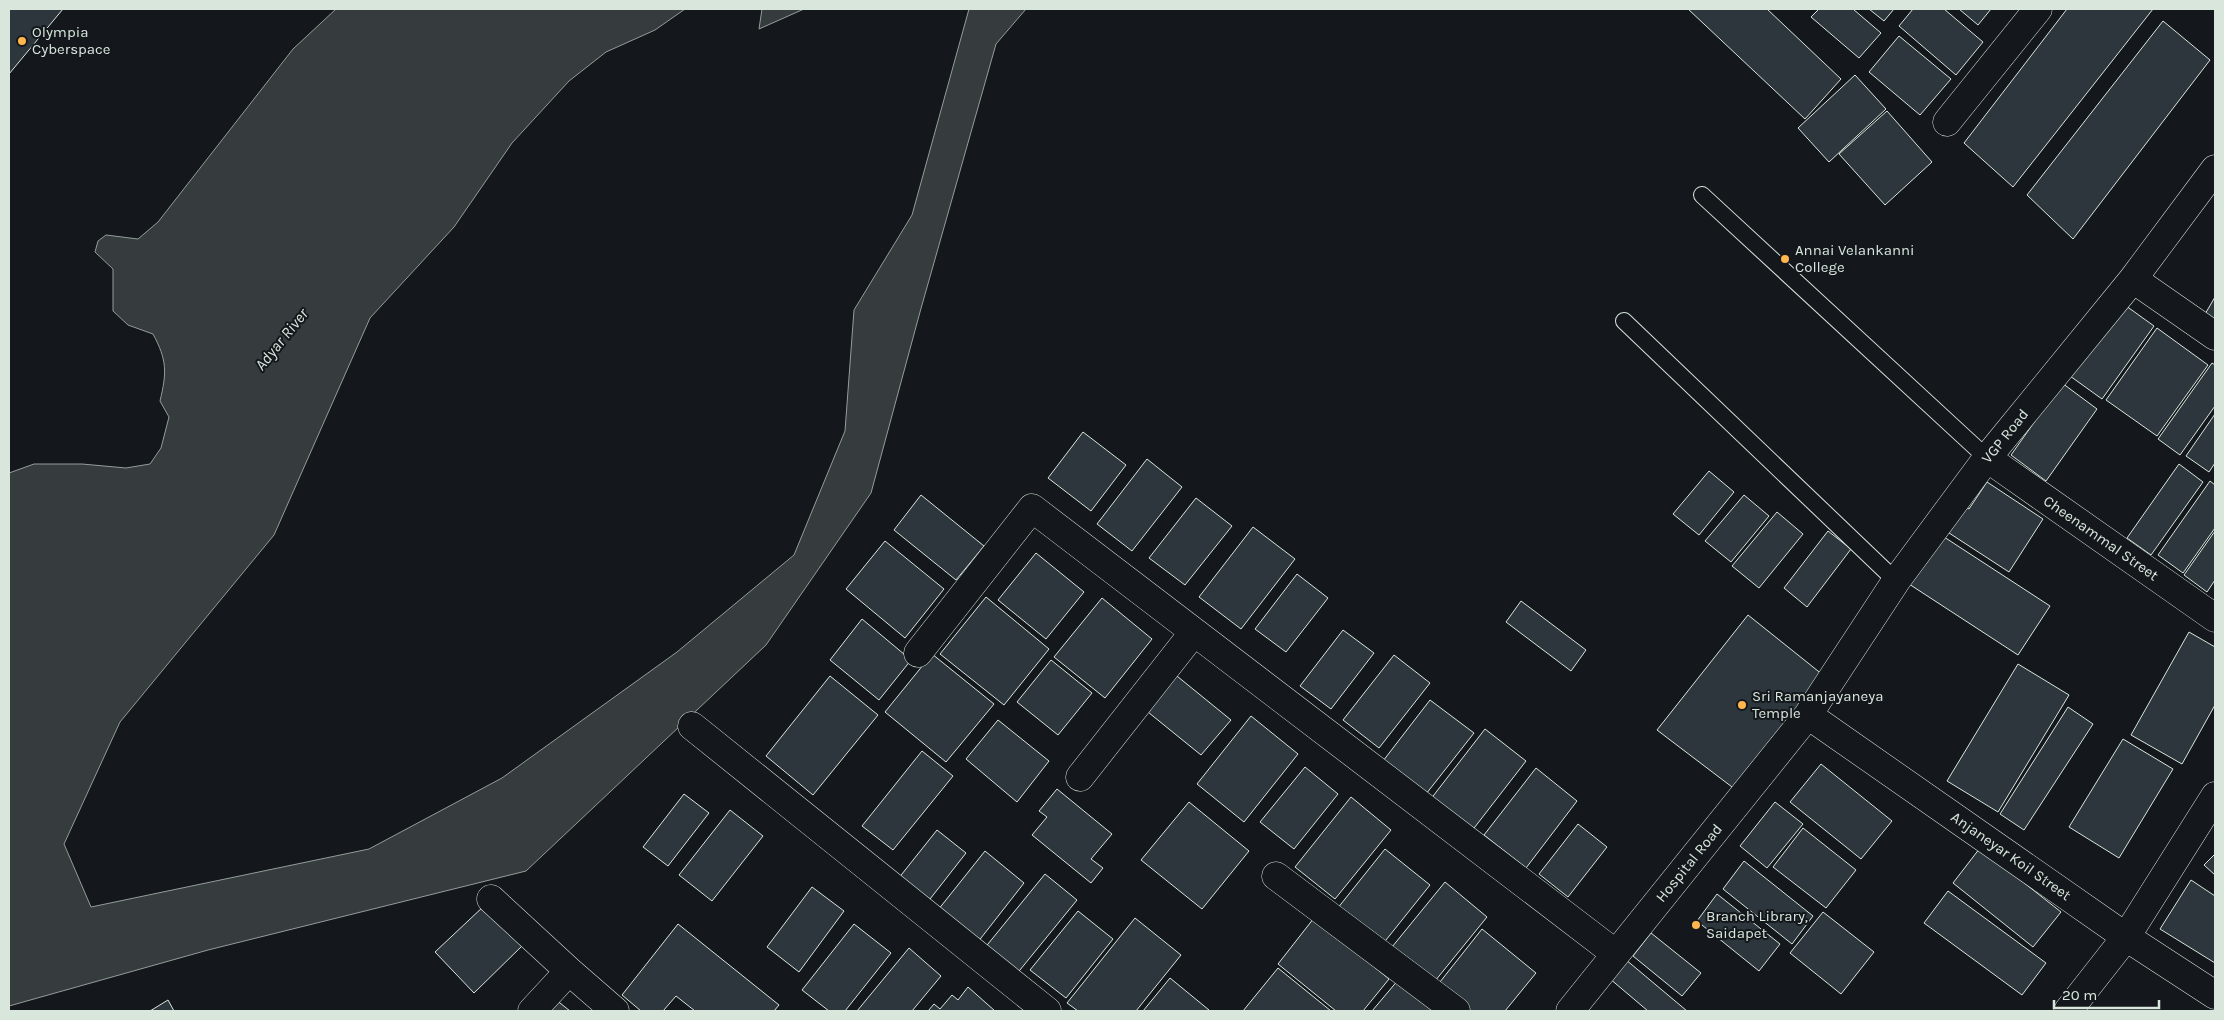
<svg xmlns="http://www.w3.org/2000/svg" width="2224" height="1020" font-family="Karla,sans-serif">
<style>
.water{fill:#363b3e;stroke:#939e99}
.building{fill:#2c363c;stroke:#d8e6dc}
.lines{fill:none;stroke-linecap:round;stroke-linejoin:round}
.lane-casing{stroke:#d8e6dc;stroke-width:18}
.street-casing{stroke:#d8e6dc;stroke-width:29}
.lane{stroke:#14181c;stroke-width:16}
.street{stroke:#14181c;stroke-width:28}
.poi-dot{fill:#ffb74d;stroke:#14181c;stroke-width:2}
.labels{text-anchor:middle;stroke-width:4;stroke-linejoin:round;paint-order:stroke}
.poi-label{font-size:15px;fill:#d8e6dc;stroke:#14181c;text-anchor:start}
.street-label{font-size:15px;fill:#d8e6dc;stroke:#14181c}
.water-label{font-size:16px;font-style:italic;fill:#d8e6dc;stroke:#14181c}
</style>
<rect width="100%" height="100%" fill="#14181c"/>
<path class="water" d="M336,9H685L655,30L606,52L569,81L512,143L454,227L370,318L274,535L120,722L64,844L91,907L369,849L502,778L677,652L794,555L845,431L854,310L912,215L969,9H1026L996,44L920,312L871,493L766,645L526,871L208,950L9,1006V473L34,464H82L126,468L150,464L161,448L169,417L160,401C167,372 167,360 153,334L128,325L113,311V269L95,252L98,241L106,235L138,239L158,222L293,49Z
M762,9H804L759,29Z"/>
<path class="building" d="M9,9H63L9,74Z
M1688,9H1767L1841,79L1805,119Z
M1819,9H1853L1881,33L1859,58L1811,17Z
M1869,9H1894L1884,21Z
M1913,9H1944L1983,42L1956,75L1899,26Z
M1959,9H1991L1978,25Z
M2067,9H2153L2013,187L1964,143Z
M2163,21L2210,60L2073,239L2027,195Z
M1899,36L1951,79L1920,115L1869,72Z
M1855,75L1886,109L1829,162L1798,128Z
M1887,111L1932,162L1885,205L1839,154Z
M2215,297V330L2201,321Z
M2122,303L2154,326L2102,399L2070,376Z
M2157,328L2208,365L2157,436L2106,400Z
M2212,363L2215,365V406L2180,455L2158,439Z
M2062,383L2097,409L2046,481L2011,455Z
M2215,414V463L2209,472L2186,456Z
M1083,432L1126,465L1091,511L1048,478Z
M1147,459L1182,487L1132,551L1097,524Z
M2179,464L2203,482L2151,555L2127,538Z
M1709,471L1734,492L1699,535L1673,514Z
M2210,481L2215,485V528L2183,573L2158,555Z
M1987,482L2043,519L2009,572L1946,531L1962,505L1969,509Z
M921,495L984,546L956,580L894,530Z
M1744,495L1769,516L1731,562L1705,541Z
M1196,498L1232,526L1185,585L1149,558Z
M1777,512L1803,534L1759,588L1732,566Z
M1253,527L1295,559L1241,629L1199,597Z
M1828,531L1851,549L1807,607L1784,588Z
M2215,531V580L2207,592L2184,575Z
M1941,535L2050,606L2018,655L1909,584Z
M885,541L944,589L905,638L846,589Z
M1036,553L1084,592L1046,639L998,600Z
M1297,574L1328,598L1286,652L1255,629Z
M986,597L1049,649L1004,705L940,654Z
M1102,598L1152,639L1105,698L1054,657Z
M1521,601L1586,650L1571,671L1506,622Z
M1748,615L1828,679L1736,790L1657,730Z
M862,619L911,660L879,700L830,660Z
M1343,630L1374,653L1331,709L1300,686Z
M2189,632L2215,647V705L2182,764L2131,735Z
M932,654L994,704L946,762L885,712Z
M1394,655L1430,683L1379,748L1343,720Z
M1051,660L1092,693L1058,735L1017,702Z
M2018,664L2069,695L1998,812L1947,781Z
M1172,672L1231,720L1201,755L1143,708Z
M830,676L878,715L813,795L766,756Z
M1430,700L1474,733L1426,794L1383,761Z
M2068,707L2093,724L2024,830L2000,814Z
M1251,716L1298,754L1244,822L1197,784Z
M998,720L1049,761L1017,802L966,759Z
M1485,729L1526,761L1471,832L1430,800Z
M2123,739L2173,769L2119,858L2069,827Z
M922,751L953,776L893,850L862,826Z
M1821,764L1892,821L1861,859L1790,802Z
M1305,767L1338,794L1294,849L1260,822Z
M1536,768L1577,801L1526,868L1484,835Z
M1057,789L1112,834L1091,859L1103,868L1091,883L1032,835L1047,817L1039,811Z
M684,794L709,813L668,866L643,847Z
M1351,797L1391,830L1335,899L1295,867Z
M1189,802L1249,851L1202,909L1141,860Z
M1775,802L1803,824L1767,868L1740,846Z
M730,810L763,836L712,901L679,875Z
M1578,824L1607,847L1568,897L1539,874Z
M1803,828L1856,870L1826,908L1773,867Z
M937,830L966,853L923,908L894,884Z
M1980,848L2061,912L2033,947L1953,883Z
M1385,849L1430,885L1382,945L1337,909Z
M985,851L1024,883L974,947L934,915Z
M2215,854V875L2204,865Z
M1744,861L1813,916L1792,944L1723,889Z
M1045,874L1077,900L1011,981L979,955Z
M2191,880L2215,896V963L2160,929Z
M1445,882L1487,917L1435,981L1392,947Z
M812,887L844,911L799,972L767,947Z
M1948,891L2046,963L2022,995L1924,923Z
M1717,894L1780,944L1759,971L1697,921Z
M485,905L523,945L474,993L435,952Z
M1078,911L1113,939L1066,998L1030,970Z
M1823,912L1874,952L1841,994L1790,953Z
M1135,918L1181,955L1136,1011H1078L1067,1003Z
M1314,918L1389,979L1363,1011H1336L1278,964Z
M678,924L779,1005L774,1011H695L676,996L663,1011H641L622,995Z
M854,924L891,953L845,1011H829L802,990Z
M1482,929L1536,973L1505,1011H1466L1436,987Z
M1651,933L1701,973L1682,996L1633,956Z
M909,948L941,976L912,1011H857Z
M1625,959L1687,1011H1648L1609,978Z
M1278,968L1331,1011H1243Z
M1170,978L1209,1010L1208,1011H1143Z
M1399,979L1439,1011H1372Z
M968,987L995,1011H928L934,1004L940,1009L952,995L958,1000Z
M555,999L570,1011H545Z
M168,1000L174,1011H150Z"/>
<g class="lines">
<defs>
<path id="lane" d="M1702,195L1987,458
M1624,321L1896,581"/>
<path id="street" d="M1947,122L2038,9
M2133,279L2215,336
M1987,458L2215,618
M918,653L1032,508L1616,954
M1808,715L2126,937L2215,995
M692,726L1047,1011
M1080,777L1194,632
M1276,876L1456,1011
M491,899L569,971L615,1011
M532,1011L569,971
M1570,1011L1808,715L1896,581L1987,458L2133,279L2215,169
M2068,1011L2126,937L2215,796"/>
</defs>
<use href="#lane" class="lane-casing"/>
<use href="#street" class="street-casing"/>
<use href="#lane" class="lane"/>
<use href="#street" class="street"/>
</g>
<g class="poi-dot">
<circle cx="22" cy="41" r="5"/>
<circle cx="1785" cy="259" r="5"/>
<circle cx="1742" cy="705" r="5"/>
<circle cx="1696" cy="925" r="5"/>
</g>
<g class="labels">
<g class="poi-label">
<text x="32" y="37">Olympia<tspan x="32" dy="17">Cyberspace</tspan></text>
<text x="1795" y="255">Annai Velankanni<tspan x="1795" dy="17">College</tspan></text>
<text x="1752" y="701">Sri Ramanjayaneya<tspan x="1752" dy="17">Temple</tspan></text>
<text x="1706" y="921">Branch Library,<tspan x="1706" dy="17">Saidapet</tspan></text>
</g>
<g class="street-label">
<text transform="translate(2005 436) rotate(-51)" y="5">VGP Road</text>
<text transform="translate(2101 538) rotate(35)" y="5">Cheenammal Street</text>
<text transform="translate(2011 856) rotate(35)" y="5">Anjaneyar Koil Street</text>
<text transform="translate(1689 863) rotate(-51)" y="5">Hospital Road</text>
</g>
<g class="water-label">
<text transform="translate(281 339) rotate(-51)" y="6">Adyar River</text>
</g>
</g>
<rect width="2224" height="1020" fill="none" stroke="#d8e6dc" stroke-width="20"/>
<path d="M2054 1000v8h105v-8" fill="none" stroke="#d8e6dc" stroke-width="2.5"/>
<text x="2062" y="1000" font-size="15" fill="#d8e6dc" stroke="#14181c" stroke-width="4" paint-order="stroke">20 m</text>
</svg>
